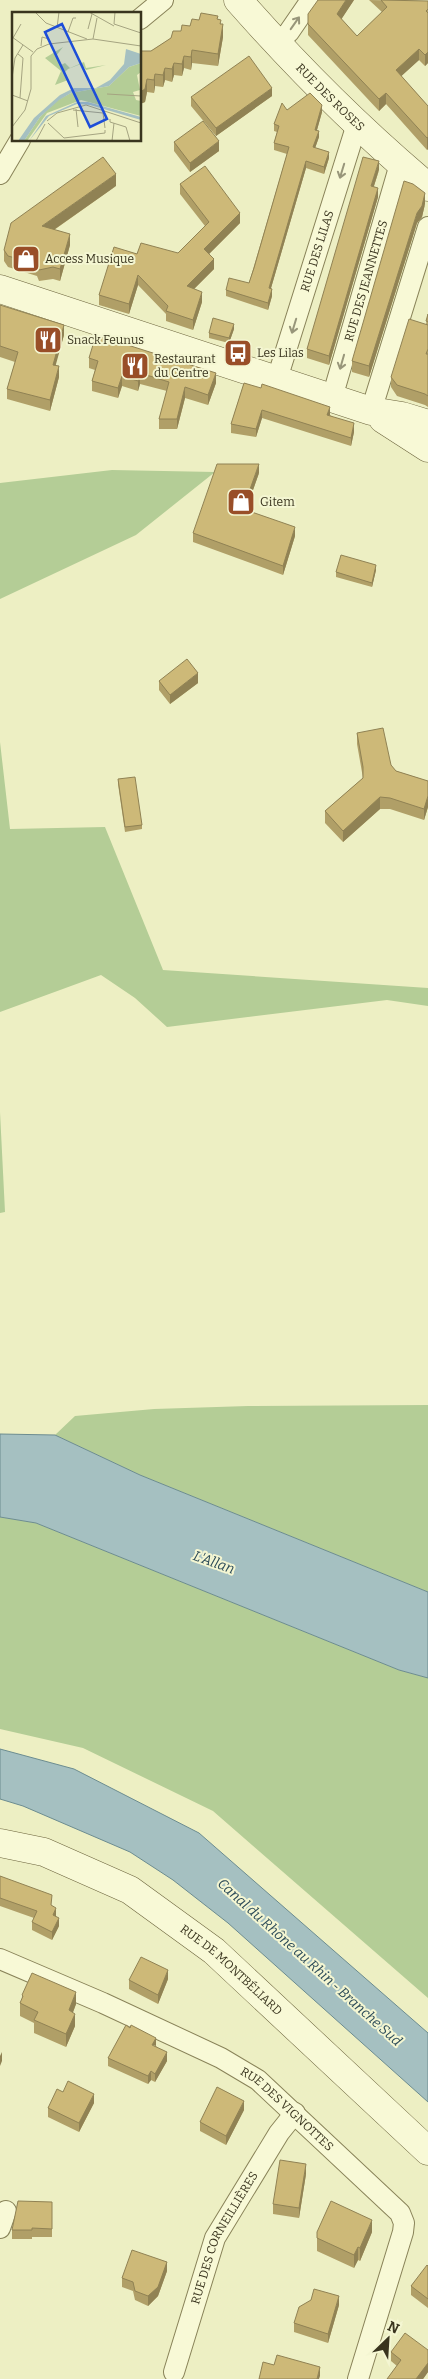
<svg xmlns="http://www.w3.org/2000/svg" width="428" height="2379" font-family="Bitter,serif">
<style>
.green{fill:#b4cd96}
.water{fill:#a5c0c1;stroke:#6c8c90}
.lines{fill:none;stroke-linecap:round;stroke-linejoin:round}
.street-casing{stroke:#898359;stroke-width:22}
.secondary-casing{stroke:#6b633c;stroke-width:29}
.street{stroke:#f8f9d6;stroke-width:20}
.secondary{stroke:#f8f9d6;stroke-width:28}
.wall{fill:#b09f67}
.shaded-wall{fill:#908254}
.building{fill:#cdb978;stroke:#908254}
.oneway{stroke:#98967a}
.labels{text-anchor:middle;stroke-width:4;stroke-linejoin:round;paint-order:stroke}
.street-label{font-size:12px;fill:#39341e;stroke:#f4f6d2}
.poi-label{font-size:12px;fill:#39341e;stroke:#f4f6d2;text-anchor:start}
.water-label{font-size:14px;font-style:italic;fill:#2d4c59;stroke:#f4f6d2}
.inset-road{fill:none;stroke:#a5a481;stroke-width:1}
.view{fill:#1d4ed8;fill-opacity:0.15;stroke:#1d4ed8;stroke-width:2.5}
.inset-edge{fill:none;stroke:#39341e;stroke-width:2.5}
</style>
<rect width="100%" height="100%" fill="#edefc3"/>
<path class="green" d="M112,470L215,472L136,535L0,599V483Z
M0,742L10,829L105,827L163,970L428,988V1006L387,1000L167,1027L135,998L101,975L0,1012Z
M0,1112L5,1212L0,1213Z
M428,1405V1592L140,1475L55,1435L75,1416L154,1409L248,1406Z
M0,1517L36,1523L399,1670L428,1678V1998L213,1811L83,1748L0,1729Z"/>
<path class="water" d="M0,1434L55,1435L140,1475L428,1592V1678L399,1670L36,1523L0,1517Z
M0,1749L74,1769L199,1833L428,2033V2102L228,1923L173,1880L130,1852L23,1806L0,1799Z"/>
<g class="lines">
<defs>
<g id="street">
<path d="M140,19L163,0"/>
<path d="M277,44L289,32L311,0"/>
<path d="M0,174L20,140"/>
<path id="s1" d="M277,379L357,124"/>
<path id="s2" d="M332,398L400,164"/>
<path d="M371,411L428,227"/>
<path id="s3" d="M0,1959L103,2003L221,2058L258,2080L400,2213L404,2223L403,2232L358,2379"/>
<path d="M0,2228L6,2211"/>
<path id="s4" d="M174,2372L215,2238L279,2133L295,2113"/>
</g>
<g id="secondary">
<path id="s5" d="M238,0C297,67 360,130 428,187"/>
<path d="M0,289L371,411L402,416L428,424"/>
<path d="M383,419L428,448"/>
<path id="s6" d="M0,1843L44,1852L130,1890L214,1951L428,2151"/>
</g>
</defs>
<use href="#street" class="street-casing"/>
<use href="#secondary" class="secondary-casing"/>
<use href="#street" class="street"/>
<use href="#secondary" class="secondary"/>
</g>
<path class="wall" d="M354,0L341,19L357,36L382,12L369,0L428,1V63L425,66L419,60L401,76L428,106V149L427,150L386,104L379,111L308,35V14Z
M218,19L221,24L223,37L218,66L192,63L191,70L184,68L182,76L174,75L172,82L165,80L163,87L155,86L154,93L147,92L145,102L140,104L151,51L199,20Z
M272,96L216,136L191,106V97Z
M287,110L322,112L317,130L319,137L315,148L329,158L324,174L306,168L271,288L272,296L268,310L226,296V290L249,283L287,154L274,150V143L277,132L274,131V124Z
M174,142L219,151L190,172L174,151Z
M379,170L374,186L378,197L329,365L307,358V349Z
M180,184L240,223L209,254L214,269L194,289L202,302L193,330L166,321V314L138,285L129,314L99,305V295L137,254L178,253L205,226L180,194Z
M116,186L54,230L70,245L60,281L53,279L39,281L37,276L8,267L4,261V250Z
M425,204L422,217L417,223L369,377L352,372V361Z
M0,305L64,335L55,365L59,377L50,411L7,399V389L15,362L0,357Z
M428,314V407L425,405L397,396L391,387V377L426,324Z
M234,329L229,343L209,338V333Z
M89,358L216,383L208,405L185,398L177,429H159V419L167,391L140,384L138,391L122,386L118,398L92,391V381L95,370L89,368Z
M244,383L330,415L354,432L351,446L262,418L256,437L231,433V424Z
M259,473L246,510L295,536L283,575L193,542V533Z
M376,570L372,587L336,577V572Z
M159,681L198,683L170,704L159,690Z
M357,733L396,771L428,781V807L424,820L390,809H380L343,842L325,823V811L363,778L357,744Z
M118,779L142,825V829L125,832L118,784Z
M0,1876L52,1906L56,1916L59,1926L52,1940L32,1930V1922L34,1918L0,1906Z
M168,1979L158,2004L129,1989V1980Z
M22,1995L76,2004L73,2012L75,2026L66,2047L34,2033V2023L20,2016V2003L22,2000Z
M156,2046L167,2061L155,2082L151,2080L148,2084L108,2066V2058Z
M63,2092L94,2103L79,2132L48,2117V2108Z
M244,2110L226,2145L200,2131V2122Z
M306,2174L299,2218L273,2214V2204Z
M52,2202V2237H32V2239H12V2230Z
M317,2232H372L360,2261L358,2260L354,2268L317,2251Z
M428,2266V2308L411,2295V2286Z
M167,2271L158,2296L148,2306L135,2300L133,2291L122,2287V2278Z
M339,2305L328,2343L294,2332V2323Z
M428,2350V2372L423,2379H387L397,2366L391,2361V2352Z"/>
<path class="shaded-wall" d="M346,0H354L337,26V14Z
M223,24V37L218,66V54Z
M419,49V60L396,81V70Z
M192,50V63L191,70V57Z
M428,52V63L425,66V55Z
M184,56V68L182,76V64Z
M174,63V75L172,82V69Z
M165,68V80L163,87V75Z
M155,74V86L154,93V80Z
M147,79V92L145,102L140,104V92Z
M272,88V96L216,136V128Z
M386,93V104L379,111V99Z
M322,105V112L315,137V130Z
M319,131V137L313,154V147Z
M428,137V149L427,150V138Z
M219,141V151L190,172V163Z
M329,152V158L324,174V167Z
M306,161V168L269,295V288Z
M379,161V170L371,195V186Z
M116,174V186L42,238V226Z
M378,188V197L329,365V356Z
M425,193V204L422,217L417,223L369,377V366L417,213Z
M240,213V223L204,259V249Z
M70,234V245L60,281V269Z
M214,259V269L187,296V286Z
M138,275V285L129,314V304Z
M272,289V296L268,310V303Z
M202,292V302L193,330V320Z
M234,324V329L229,343V338Z
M64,325V335L53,375V365Z
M59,366V377L50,411V400Z
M140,373V384L138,391V381Z
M216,373V383L208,405V395Z
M122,376V386L118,398V388Z
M185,387V398L177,429V419Z
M330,407V415H327Z
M262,410V418L256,437V429Z
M354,423V432L351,446V438Z
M259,464V473L243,518V509Z
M295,527V536L283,575V566Z
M376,565V570L372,587V583Z
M198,673V683L170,704V695Z
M428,796V807L424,820V809Z
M380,797V809L343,842V831Z
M56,1908V1916L53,1923V1915Z
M59,1918V1926L52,1940V1932Z
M168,1970V1979L158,2004V1995Z
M76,1992V2004L69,2023V2010Z
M75,2014V2026L66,2047V2034Z
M156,2038V2046L152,2045Z
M2,2052V2061L0,2066V2056Z
M167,2052V2061L155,2082V2074Z
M151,2071V2080L148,2084V2076Z
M94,2094V2103L79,2132V2123Z
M244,2101V2110L226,2145V2136Z
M306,2164V2174L299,2218V2208Z
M372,2220V2232L360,2261V2248Z
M358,2247V2260L354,2268V2255Z
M167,2262V2271L158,2296L148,2306V2296Z
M339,2296V2305L328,2343V2334Z
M428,2363V2372L423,2379H416Z
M320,2367V2376L319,2379H317Z"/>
<path class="building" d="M318,0H346L337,14L357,36L387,7L381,0L428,1V9L426,11L428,13V52L425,55L419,49L396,70L428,106V137L427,138L386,93L379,99L308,24V14Z
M201,13L218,16L217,19L221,20L220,24H223L218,54L192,50L191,57L184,56L182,64L174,63L172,69L165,68L163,75L155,74L154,80L147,79L145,89L140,92V51H151L171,38L173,31H181L182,25L190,26L192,19L199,20Z
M249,56L272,88L216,128L191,97Z
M310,93L322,105L315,130L319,131L313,147L329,152L324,167L306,161L269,288L272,289L268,303L226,290L229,278L249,283L254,268L289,147L274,143L279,126L274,124L282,103L287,110Z
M203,121L219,141L190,163L174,142Z
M103,157L116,174L42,226L70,234L60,269L53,267L39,270L37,264L8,256L4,250L11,223Z
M363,157L379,161L371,186L378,188L329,356L307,349Z
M205,166L240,213L204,249L214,259L187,286L202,292L193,320L166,311L168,306L138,275L129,304L99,295L114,247L137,254L141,243L178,253L209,222L180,184Z
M404,181L413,184L425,193L422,206L417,213L369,366L352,361Z
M0,305L64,325L53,365L59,366L50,400L7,389L18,352L0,346Z
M428,314V322L426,321Z
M213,318L234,324L229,338L209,333Z
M409,319L428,325V349L426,354H428V396L425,394L397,385L391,377Z
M96,335L216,373L208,395L185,387L177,419H159L169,382L140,373L138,381L122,376L118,388L92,381L98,361L89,358Z
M244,383L261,388L262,384L330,407L327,415L354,423L351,438L262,410L256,429L231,424Z
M217,464H259L243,509L295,527L283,566L193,533Z
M341,555L376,565L372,583L336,572Z
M187,659L198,673L170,695L159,681Z
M383,728L391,765L396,771L428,781V796L424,809L390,798L380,797L343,831L325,811L363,778V767L357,733Z
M135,777L142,825L125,827L118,779Z
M0,1876L52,1895L51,1905L56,1908L53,1915L59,1918L52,1932L32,1922L37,1911L0,1898Z
M141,1957L168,1970L158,1995L129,1980Z
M32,1973L76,1992L69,2010L75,2014L66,2034L34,2020L38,2012L20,2003L23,1996L22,1995Z
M126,2025L130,2028L131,2025L156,2038L152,2045L167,2052L155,2074L151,2071L148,2076L108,2058Z
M68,2081L94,2094L79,2123L48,2108L57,2089L63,2092Z
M217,2087L244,2101L226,2136L200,2122Z
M280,2160L306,2164L299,2208L273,2204Z
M18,2201L52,2202V2229L32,2228V2230H12Z
M331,2201L372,2220L360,2248L358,2247L354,2255L317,2238V2232Z
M132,2250L167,2262L158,2287L148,2296L135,2291L133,2282L122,2278Z
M427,2265L428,2266V2299L411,2286Z
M314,2289L339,2296L328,2334L294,2323L299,2307L311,2300Z
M405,2333L428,2350V2363L416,2379H387L401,2360L391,2352Z
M277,2355L320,2367L317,2379H259L263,2362L274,2365Z"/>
<defs><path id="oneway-shaft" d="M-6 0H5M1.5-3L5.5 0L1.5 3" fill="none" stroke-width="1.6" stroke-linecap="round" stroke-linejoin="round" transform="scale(1.25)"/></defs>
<g class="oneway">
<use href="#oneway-shaft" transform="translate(295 23) rotate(-55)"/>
<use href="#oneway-shaft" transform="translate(342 171) rotate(107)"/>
<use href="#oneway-shaft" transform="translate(294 326) rotate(107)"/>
<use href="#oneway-shaft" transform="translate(342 362) rotate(106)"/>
</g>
<defs>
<symbol id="shop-square" viewBox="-11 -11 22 22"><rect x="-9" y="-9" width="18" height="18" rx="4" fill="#994e28" stroke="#f4f6d2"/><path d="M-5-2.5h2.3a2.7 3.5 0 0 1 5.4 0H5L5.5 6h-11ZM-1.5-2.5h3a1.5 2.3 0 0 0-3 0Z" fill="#fff"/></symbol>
<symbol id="restaurant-square" viewBox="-11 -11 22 22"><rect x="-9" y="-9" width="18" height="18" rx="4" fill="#994e28" stroke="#f4f6d2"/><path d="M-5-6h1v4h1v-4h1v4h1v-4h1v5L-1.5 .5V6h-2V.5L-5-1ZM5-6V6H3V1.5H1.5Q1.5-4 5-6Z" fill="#fff"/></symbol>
<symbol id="bus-square" viewBox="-11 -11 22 22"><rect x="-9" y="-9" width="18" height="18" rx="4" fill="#994e28" stroke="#f4f6d2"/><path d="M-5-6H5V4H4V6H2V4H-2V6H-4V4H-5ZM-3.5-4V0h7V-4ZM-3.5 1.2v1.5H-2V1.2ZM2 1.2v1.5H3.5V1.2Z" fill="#fff"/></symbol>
</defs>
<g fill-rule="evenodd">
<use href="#shop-square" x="10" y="243" width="32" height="32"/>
<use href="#restaurant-square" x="32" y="324" width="32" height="32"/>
<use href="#bus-square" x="222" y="337" width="32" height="32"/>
<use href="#restaurant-square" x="119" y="350" width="32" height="32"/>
<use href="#shop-square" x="225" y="486" width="32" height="32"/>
</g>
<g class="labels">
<g class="street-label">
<text dy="4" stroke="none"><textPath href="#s5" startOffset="134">RUE DES ROSES</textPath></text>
<text dy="4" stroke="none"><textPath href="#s1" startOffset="134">RUE DES LILAS</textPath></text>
<text dy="4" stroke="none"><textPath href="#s2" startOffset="122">RUE DES JEANNETTES</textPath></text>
<text dy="4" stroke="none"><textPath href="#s6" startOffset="268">RUE DE MONTBÉLIARD</textPath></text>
<text dy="4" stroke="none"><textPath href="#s3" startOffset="326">RUE DES VIGNOTTES</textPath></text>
<text dy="4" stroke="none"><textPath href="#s4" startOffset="144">RUE DES CORNEILLIÈRES</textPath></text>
</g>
<g class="poi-label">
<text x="45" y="263">Access Musique</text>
<text x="67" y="344">Snack Feunus</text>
<text x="257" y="357">Les Lilas</text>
<text x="154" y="363">Restaurant<tspan x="154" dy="14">du Centre</tspan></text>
<text x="260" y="506">Gitem</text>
</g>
<g class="water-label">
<text transform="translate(214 1562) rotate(20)" y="5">L'Allan</text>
<text transform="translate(310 1962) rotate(42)" y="5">Canal du Rhône au Rhin - Branche Sud</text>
</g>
</g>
<g transform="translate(12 12)">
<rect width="129" height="129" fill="#edefc3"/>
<path d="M51,35L44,44L49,53L53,51L58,56L72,50L74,56L94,53L74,58L69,52L56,57L52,61L56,68L43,73L49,59L33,46ZM129,51V60L125,63L128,78L121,80L124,88L129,89V104L69,88L35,101L15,129H12L28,105L46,88L59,81L97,74L117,55Z" fill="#b4cd96"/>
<path d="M114,37L129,42V51L117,55L97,74L59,81L47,88L28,105L12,129H6L22,106L48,83L62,76H84L98,68L112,52ZM65,90H76L129,105V108L78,93L65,92L37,104L17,129L34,104Z" fill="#a5c0c1"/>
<path class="inset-road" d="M23,0L34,11L75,27M77,0L102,14M103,0L102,12L129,21M45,16L47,0M76,17L80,2M56,20L61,6H64M0,25L21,40M1,26L9,12M81,27L85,6M29,34L30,25L37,27M6,42L11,46L8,86M0,66L3,46L11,33M95,82L129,84M0,83L16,89M64,97L66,115M61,98L91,101L93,116M98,107V110L114,115L118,129M35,109L45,101L74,93L129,111M36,111L52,126L93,121V118M0,115L13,98L19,77V44L25,37L37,32L81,27L129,34M24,129L33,112M100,129L102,111"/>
<path class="view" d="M50,12L95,107L78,115L33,20Z"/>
<rect width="129" height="129" class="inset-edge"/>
</g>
<g transform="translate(388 2339) rotate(25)" stroke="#f4f6d2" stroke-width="4" paint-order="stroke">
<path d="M0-4L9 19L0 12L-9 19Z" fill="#39341e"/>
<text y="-8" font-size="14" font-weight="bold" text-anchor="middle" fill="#39341e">N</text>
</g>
</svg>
